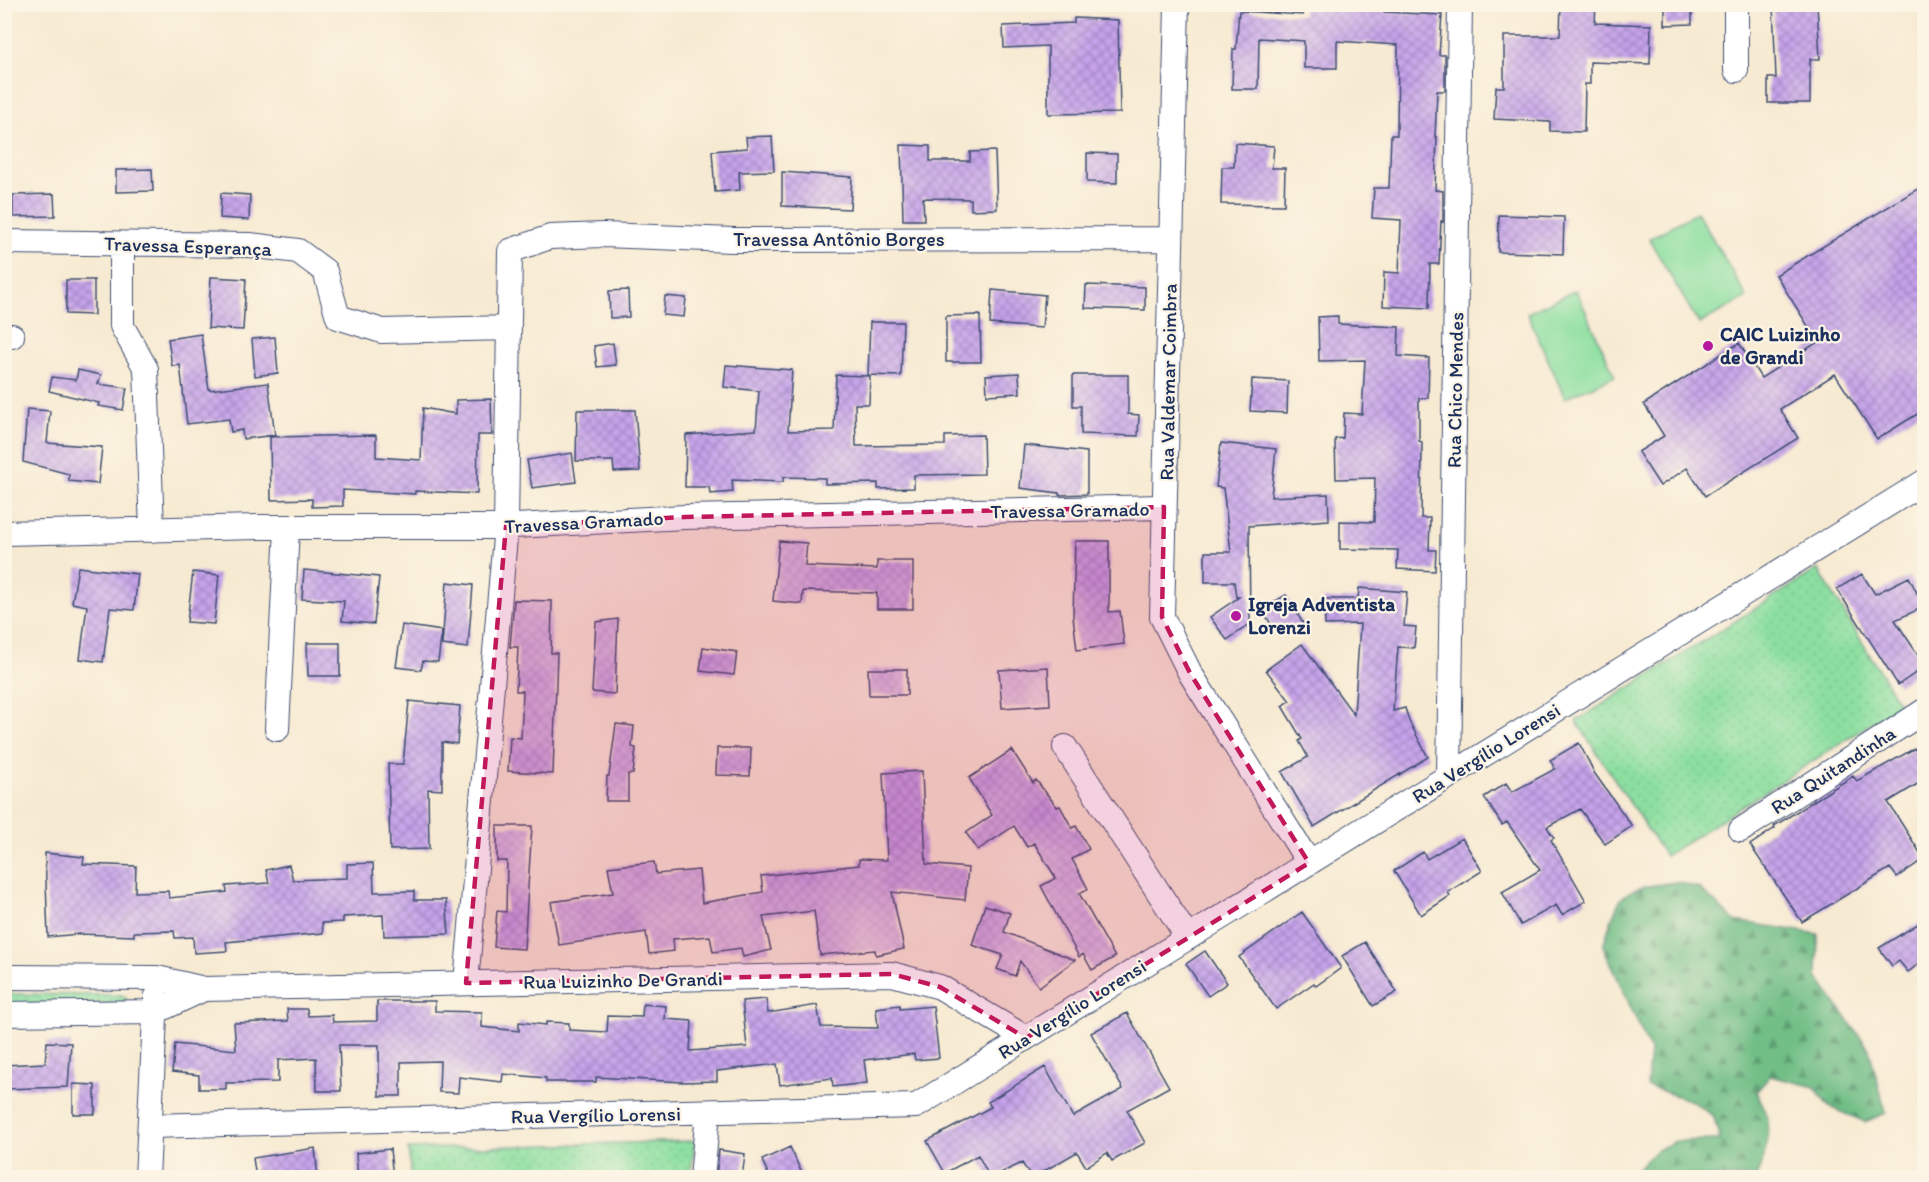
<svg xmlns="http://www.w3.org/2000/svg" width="1929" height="1182" font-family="Itim,sans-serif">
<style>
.grass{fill:url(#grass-dots);stroke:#54877f;stroke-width:1.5}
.forest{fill:url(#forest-firs);stroke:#467672;stroke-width:1.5}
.pitch{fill:#8cdfa0;stroke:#54877f;stroke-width:1.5}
.building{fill:url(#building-cross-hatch)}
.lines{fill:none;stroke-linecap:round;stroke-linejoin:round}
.street-casing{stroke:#3c4b6f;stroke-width:26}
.street{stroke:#fff;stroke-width:24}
.marked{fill:#c2185b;fill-opacity:0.2;stroke:#c2185b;stroke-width:4.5;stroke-dasharray:12 8;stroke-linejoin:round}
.poi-dot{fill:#b5179e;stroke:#fcf5e5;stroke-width:2}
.labels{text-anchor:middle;stroke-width:4.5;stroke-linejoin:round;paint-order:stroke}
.street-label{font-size:20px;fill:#1b2f5e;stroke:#fcf5e5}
.poi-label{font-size:20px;font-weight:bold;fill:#1b2f5e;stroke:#fcf5e5;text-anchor:start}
</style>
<defs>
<pattern id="grass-dots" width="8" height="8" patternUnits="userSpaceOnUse" patternTransform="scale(1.5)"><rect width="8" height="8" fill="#8cdfa0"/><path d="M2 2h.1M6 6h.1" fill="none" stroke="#78c08c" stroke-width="1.8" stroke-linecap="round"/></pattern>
<pattern id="forest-firs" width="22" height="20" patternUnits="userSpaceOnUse" patternTransform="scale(1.5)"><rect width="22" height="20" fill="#71be86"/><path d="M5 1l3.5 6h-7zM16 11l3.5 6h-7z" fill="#5c9b71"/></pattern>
<pattern id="building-cross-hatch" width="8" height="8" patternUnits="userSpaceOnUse" patternTransform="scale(1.5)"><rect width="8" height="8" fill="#c6a3ea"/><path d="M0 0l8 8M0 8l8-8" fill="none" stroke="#a085c1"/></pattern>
</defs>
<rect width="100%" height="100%" fill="#fcf5e5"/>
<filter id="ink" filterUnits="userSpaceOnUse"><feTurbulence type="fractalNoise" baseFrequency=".0167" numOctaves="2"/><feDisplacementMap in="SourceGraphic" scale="12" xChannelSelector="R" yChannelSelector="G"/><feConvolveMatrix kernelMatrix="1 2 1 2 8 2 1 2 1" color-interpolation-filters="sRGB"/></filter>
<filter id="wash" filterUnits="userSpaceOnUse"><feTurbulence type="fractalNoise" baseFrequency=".008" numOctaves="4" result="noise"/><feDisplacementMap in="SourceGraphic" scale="24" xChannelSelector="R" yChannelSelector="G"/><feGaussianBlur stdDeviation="1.35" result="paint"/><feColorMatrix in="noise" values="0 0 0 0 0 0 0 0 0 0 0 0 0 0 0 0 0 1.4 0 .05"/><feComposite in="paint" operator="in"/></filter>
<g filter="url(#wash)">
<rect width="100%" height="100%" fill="#f7ead2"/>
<path class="grass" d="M1818,569L1900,705L1665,856L1576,721Z
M4,994L122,995L127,999L124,1003L5,1006Z
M695,1141L690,1178L411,1177L408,1149Z"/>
<path class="forest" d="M1677,882L1699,888L1735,921L1818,934L1817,977L1869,1049L1886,1113L1865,1122L1828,1106L1815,1087L1770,1076L1756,1092C1777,1127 1768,1140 1757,1177H1630L1655,1151L1676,1141L1720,1140L1714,1117L1692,1101L1647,1086L1650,1050L1603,946C1622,888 1618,890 1677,882Z"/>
<path class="pitch" d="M1697,212L1747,297L1699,324L1649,239Z
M1576,290L1615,376L1565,398L1527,313Z"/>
<g id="blocks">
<path class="building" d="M1561,4H1596L1595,23L1651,25L1650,64L1590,62V84H1585L1584,132L1550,131V122L1494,119L1496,87H1504V36H1560Z
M1665,4H1692V24L1665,25Z
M1773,4H1817L1820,59H1810V103H1768V78H1776Z
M1351,6L1384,9V12L1442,15L1439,55H1445V91H1437L1435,137H1437L1435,190L1443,191V222L1441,221L1439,264H1430L1429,308L1383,306L1384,272L1399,273L1401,220L1372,218L1374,188H1389L1391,135H1397L1398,45L1337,41V68H1304V41L1259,38L1258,89H1232L1233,49H1236L1239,11L1303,15V9Z
M1074,18L1118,20L1120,113L1048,114V46L1004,48L1003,26L1074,23Z
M772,136L774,171L739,172L740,190L715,192L712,151L747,148L746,137Z
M1235,143L1274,146L1272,168H1285L1284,205L1221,204L1222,167H1234Z
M901,145L930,146V161H970V152L995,151L997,209L971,210V199L923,198L924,220H903Z
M1087,153L1117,154V183L1087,182Z
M152,169L153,191L116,192V170Z
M782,172L852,177L850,209L782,206Z
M1924,185V410L1877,439L1835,374L1780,409L1798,438L1705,496L1687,468L1660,486L1638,452L1664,436L1644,404L1739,343L1761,378L1818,342L1776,275Z
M221,193L250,195L249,220L220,218Z
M54,194L55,216L13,217V195Z
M1499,215L1564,217L1563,254L1498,252Z
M211,277L246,279L243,330L208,328Z
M66,280H94V315L66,314Z
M1086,285L1145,287V310L1085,308Z
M628,290L629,317L610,318L609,291Z
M992,290L1045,295L1042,328L990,324Z
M665,296L686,298L684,317L663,315Z
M980,315L981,362H946V316Z
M1338,316V324L1399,327L1398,356L1429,358L1428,398H1419V441L1422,442L1421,518H1430L1429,550H1436L1435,571L1397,569L1398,550L1340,549V521L1374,522L1375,478L1336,479L1335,439L1343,438L1344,413L1362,414L1365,360L1319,361L1318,317Z
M870,322H903L901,376L868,375Z
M201,334L209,390L268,383L275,435L243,439L242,430L231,432L229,419L187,424L180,365L172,366L168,339Z
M275,337L278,373L255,376L252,339Z
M613,343L616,365L597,367L594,346Z
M726,365L792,370L788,431L834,430L836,375L870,376L869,404H855L856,446L945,445V436L983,435L984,474L914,475V488L878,489V483L825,484V478L783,477V482L732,480L733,492L710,494L709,487H685L686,435L756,430L759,391L724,387Z
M78,370L101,375L98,384L127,388L123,410L98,406L99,403L49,391L52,377L76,380Z
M1019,373L1020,393L987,395L986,375Z
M1073,375H1128V414L1139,415L1138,436L1081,434V406H1073Z
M1252,379L1288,381L1287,413L1250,411Z
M491,399L492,435H478L477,494L415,491V494L343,490V506L312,507V499L271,500L270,437L376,435V457L421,460L423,408L456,414V400Z
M27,409L50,411L47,443L102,447L98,484L69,481V474L23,462Z
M577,410H635L640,471L614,472L613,461H576Z
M1221,443L1276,449L1271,497L1328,494L1329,520L1249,526L1250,624L1227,640L1210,617L1239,597H1236L1234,582H1205V552H1231L1223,488L1216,487Z
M1024,445L1087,452V494L1059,495V493L1020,488Z
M572,453L576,482L532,488L527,460Z
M779,541L807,543L805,566L877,569V561H913V609H877V593L803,591L802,604L773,601Z
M1075,541H1109V612L1120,611L1124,644L1077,650L1073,616Z
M78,567L138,574L134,610L110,608L103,662L80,659L87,606L72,603Z
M304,570L379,577L374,624L342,621L344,601L302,599Z
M193,572L219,575L214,624L187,622Z
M1862,574L1875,594L1909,577L1924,607L1895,620L1924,664V667L1898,685L1837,589Z
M447,582L473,585L468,648L442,645Z
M1359,588L1407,592L1404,626L1416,627L1414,648L1398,647L1393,711L1405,708L1409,721L1428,757L1314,827L1282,772L1308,757L1299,741L1302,739L1282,706L1290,701L1266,670L1302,644L1354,715L1360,624L1325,625L1324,599H1358Z
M1286,595L1304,625L1272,626L1262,609Z
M514,600L552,601L551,653H557L553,774L508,771L510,737L521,738L523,691H516L518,647H510Z
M618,619L615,694L592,692L596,622Z
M402,625L442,631L438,662L423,661L421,670L396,667Z
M307,643H340V676H308Z
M703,647L737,652L734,675L700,671Z
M1048,667L1050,705L1002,708L999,670Z
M868,669H907V695H869Z
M409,701L460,706L457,744L442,742V790L428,789L429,849L390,850L388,764H403Z
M616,724L634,726L632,747L636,748L633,774H628V801H606L607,776H609Z
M1579,743L1595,774L1632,826L1605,844L1580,809L1547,827L1554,838L1551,840L1586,901L1562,915L1556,905L1521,925L1502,892L1540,870L1507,822L1502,825L1484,797L1506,783L1512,792L1555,769L1550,760Z
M717,748H751L750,776L716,775Z
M1915,748L1924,764V780L1888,802L1924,859L1897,877L1890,868L1802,922L1750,845L1775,828L1774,826L1853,776L1857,781Z
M1012,750L1033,783L1036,780L1057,807L1060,806L1072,828L1076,826L1089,849L1072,859L1088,889L1079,893L1115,957L1092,970L1083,954L1079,957L1041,886L1056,878L1034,843L1027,847L1014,826L978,850L966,833L992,815L969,778Z
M922,771L926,864L968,868L965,900L892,892L904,949L876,955L875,950L820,955L814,911L763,917L771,950L743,957L741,948L713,952L710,936L673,939L674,951L649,954L646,932L559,945L551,902L613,893L608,867L654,862L656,874L699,870L702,903L763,892L761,876L859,865V859L887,860L883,773Z
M497,826H532L524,949L494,947L497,911L506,912L507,861H497Z
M1462,838L1482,871L1448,892L1450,896L1421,915L1394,871L1423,852L1427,859Z
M45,853L84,857L83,864L136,866L135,892L168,891L169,898L227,892L226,886L269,883L266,870L289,865L293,880L347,878V864L373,863L374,892L414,891V900H446L449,934L384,936L383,915L343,917V922L322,923L323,933L226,942L227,951L194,953L193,937L175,938L174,931L134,932V936L79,934L48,937Z
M985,905L1010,913L1004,932L1075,960L1039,987L1020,961L1015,976L997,969L1003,955L972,945Z
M1302,912L1341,968L1316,986L1314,983L1276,1009L1239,957Z
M1924,920V960L1908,972L1899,961L1892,966L1879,948Z
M1365,942L1397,992L1373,1006L1342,956Z
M1205,951L1227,983L1208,996L1186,964Z
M766,999L768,1013L817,1005L821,1027L878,1028L876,1008L900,1005V1009L933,1006L939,1058L915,1060L914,1054L864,1060L867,1083L833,1087L832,1078L780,1085L777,1064L717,1071V1081L683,1082L596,1077V1082H546V1078L503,1074L502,1082L459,1077L458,1093L439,1092L440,1061L401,1062V1096H379V1045H339L341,1091H317L316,1058L278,1060V1082L226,1083V1089H199V1075L172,1072L175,1044L236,1050L234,1023L288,1021L287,1009H307L308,1016L332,1015L333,1022L377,1021V1001H435V1011L482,1012V1027L519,1031V1022L546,1025V1022L569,1023V1030L607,1032L608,1016L642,1017L643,1004L666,1006L665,1019L692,1021L690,1051L747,1047L742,1001Z
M1127,1013L1169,1087L1127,1110L1145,1143L1112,1161L1107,1153L1086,1167L1077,1152L1032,1178L1022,1163L990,1178L978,1155L945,1173L927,1141L991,1107L988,1102L1045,1067L1073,1117L1123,1089L1091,1033Z
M47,1042L71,1043L68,1087L4,1089V1065L45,1063Z
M73,1084L95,1085V1114H73Z
M790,1147L804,1178H770L762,1160Z
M315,1148L318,1178H256L253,1158Z
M390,1149L393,1178H358L356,1153Z
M719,1150L745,1154L742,1178H716Z"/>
</g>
</g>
<g filter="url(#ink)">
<use href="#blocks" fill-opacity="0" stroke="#3c4b6f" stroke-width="1.5"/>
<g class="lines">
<defs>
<path id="street" d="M1177,4L1162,617L1190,673L1309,863
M1736,70V4
M4,242L250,245L298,251L325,271L338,317L382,331L508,328
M122,244V326L146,369L152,530
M4,336H12
M4,533L258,527H496L685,517L1164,507
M277,729L287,528
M1065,747L1188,938
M1449,776L1460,4
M1741,830L1924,711
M4,977L157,978L204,989L892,974L940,987L1026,1038
M466,983L506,526L510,251L550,237L603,235L733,240L1171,239
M4,1014L155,1012L204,989
M150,1126L916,1106L1924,482
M147,1178L156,998
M702,1178L708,1112"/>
</defs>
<use href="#street" class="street-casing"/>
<use href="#street" class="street"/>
</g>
</g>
<path class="marked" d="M1164,507L1162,617L1190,673L1309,863L1026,1038L940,987L892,974L466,983L506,526L685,517Z"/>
<g class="poi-dot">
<circle cx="1708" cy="346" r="6"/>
<circle cx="1236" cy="616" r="6"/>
</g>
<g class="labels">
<g class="street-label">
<text x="839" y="246">Travessa Antônio Borges</text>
<text transform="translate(188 246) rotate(2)" y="7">Travessa Esperança</text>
<text transform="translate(1168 382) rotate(-89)" y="7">Rua Valdemar Coimbra</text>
<text transform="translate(1455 390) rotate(-89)" y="7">Rua Chico Mendes</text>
<text transform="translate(1070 510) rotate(-1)" y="7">Travessa Gramado</text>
<text transform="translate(584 522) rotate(-3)" y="7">Travessa Gramado</text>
<text transform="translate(1486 753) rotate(-32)" y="7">Rua Vergílio Lorensi</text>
<text transform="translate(1833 770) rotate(-33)" y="7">Rua Quitandinha</text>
<text transform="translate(623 980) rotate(-1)" y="7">Rua Luizinho De Grandi</text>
<text transform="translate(1072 1009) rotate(-32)" y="7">Rua Vergílio Lorensi</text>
<text transform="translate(596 1115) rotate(-1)" y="7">Rua Vergílio Lorensi</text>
</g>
<g class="poi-label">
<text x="1720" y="341">CAIC Luizinho<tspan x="1720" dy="23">de Grandi</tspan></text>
<text x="1248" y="611">Igreja Adventista<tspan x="1248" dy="23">Lorenzi</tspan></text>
</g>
</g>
<rect width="1929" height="1182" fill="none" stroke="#fcf5e5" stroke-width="24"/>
</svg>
